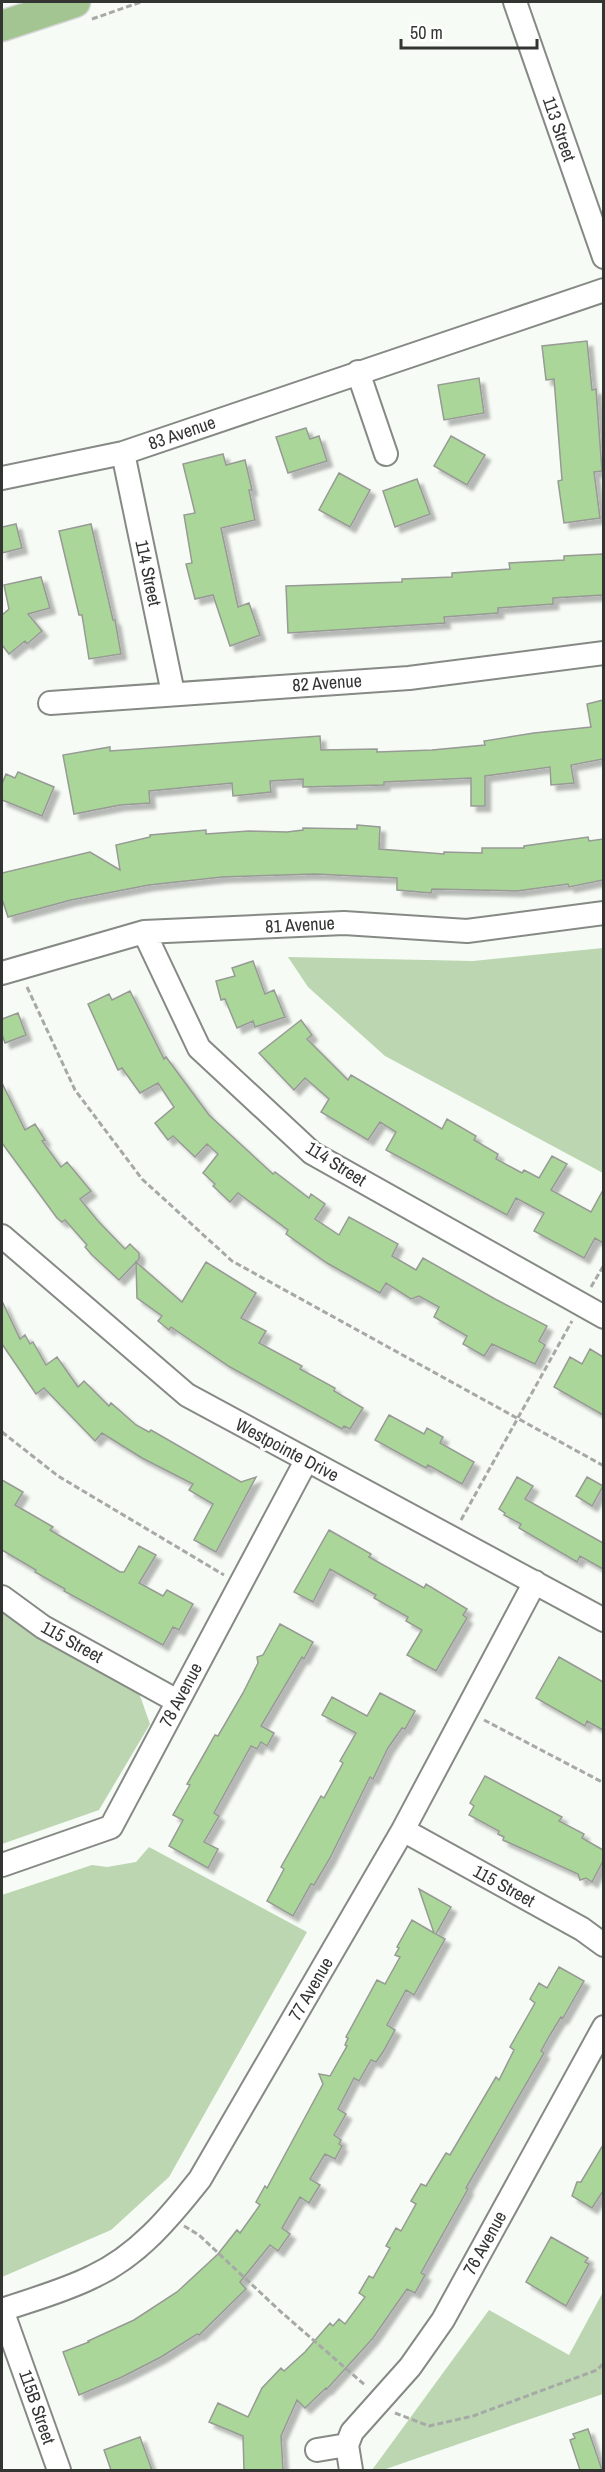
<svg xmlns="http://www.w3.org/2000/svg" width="605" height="2472" font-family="'Archivo Narrow',sans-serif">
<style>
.green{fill:#bbd6b1}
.building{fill:#abd699;stroke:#979a95;stroke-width:1.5;filter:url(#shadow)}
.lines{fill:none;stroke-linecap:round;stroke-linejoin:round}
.minor-casing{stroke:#868a85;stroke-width:26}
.major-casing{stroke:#d6d7d6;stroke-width:33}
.path{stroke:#a6a9a5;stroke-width:3;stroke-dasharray:6 3;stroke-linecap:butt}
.minor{stroke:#fff;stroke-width:22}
.major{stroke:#a3c592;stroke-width:30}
.labels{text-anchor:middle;stroke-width:6;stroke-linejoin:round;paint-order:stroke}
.street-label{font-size:18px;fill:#333533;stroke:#fff}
</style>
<defs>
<filter id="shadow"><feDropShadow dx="5.5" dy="5.5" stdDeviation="1.5" flood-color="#0004"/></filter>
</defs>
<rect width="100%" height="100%" fill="#f7fbf5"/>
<path class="green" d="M603,948V1173L385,1056L308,987L288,957L473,961Z
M2,1613L139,1693L150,1724L99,1810L2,1844Z
M149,1847L307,1932L169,2177L111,2230L2,2277V1895L92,1865L107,1867L136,1862Z
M603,2292V2394L383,2470H372L489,2310L569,2355Z"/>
<path class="building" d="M587,341L592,390L596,389L602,471L594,472L600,518L564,523L558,481L562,480L554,379L546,380L542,346Z
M479,378L484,413L444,420L438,385Z
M306,428L310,439L319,436L327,461L288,473L276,437Z
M451,436L485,455L467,485L434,466Z
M223,454L226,465L245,460L252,490H249L255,520L221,528L238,607L249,603L260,635L230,646L213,595L195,599L186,564L192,563L184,515L195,513L183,464Z
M339,473L370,490L350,527L319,510Z
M417,479L430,514L395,527L383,491Z
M16,524L22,548L2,553V527Z
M91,524L113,620H115L121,654L89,659L82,615H79L59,531Z
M603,554V595L553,598V604L498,608V613L444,617L445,623L288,633L286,586L402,582V579L452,577V573L510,569L509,563L564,560V556Z
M41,577L50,608L28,614L42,631L27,644L25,641L9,654L2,645V615L9,609L4,585Z
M603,700V759L571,765L574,783L551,785L550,767L485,776V806H471V778L384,782V785L303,787V779L270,781L271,792L233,796L232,783L149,791L150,803L120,805L74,814L63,755L110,747V751L320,736L321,750L377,749V752L432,750L485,745L484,741L534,733L591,727L587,704Z
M18,772L54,787L42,816L2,800V784L6,774L15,778Z
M357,825L380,827L379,849L444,854V852L482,853V848H524V846L588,837L589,841L603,839V880L569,887L568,884L517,891L432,889L431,893L397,890V878L315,874L222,877L149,885L71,900L8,917L2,899V873L90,852L120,870L116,845L150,837V835L206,830V834L249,831L287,832L303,830V828L357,829Z
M253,961L265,994L274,990L285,1017L255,1027L253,1021L237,1028L225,999L221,1000L216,981L235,976L232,968Z
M130,991L164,1059L166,1057L209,1115L273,1174L275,1172L309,1198L311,1194L325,1204L315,1219L339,1235L349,1217L398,1244L392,1256L416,1270L423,1258L495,1299L547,1326L539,1341L545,1345L535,1364L492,1344L484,1356L463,1344L467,1336L434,1317L439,1307L419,1296L411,1299L386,1283L380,1293L327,1263L286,1234L288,1230L238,1193L230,1202L213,1186L215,1184L203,1173L218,1154L207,1144L195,1157L173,1136L168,1140L155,1123L174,1107L158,1083L140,1093L122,1068L118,1070L106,1044L88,1004L109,994L112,1000Z
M18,1013L26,1035L5,1043L2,1034V1019Z
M301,1020L312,1035L307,1039L348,1080L351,1075L442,1129L447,1119L476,1136L474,1140L498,1154L496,1159L522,1173L524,1170L539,1178L552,1156L567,1164L551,1190L591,1212L603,1190V1243L595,1238L584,1258L534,1231L544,1213L516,1198L507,1215L386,1150L396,1132L380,1122L368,1140L321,1112L329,1099L305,1078L294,1090L259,1053Z
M2,1083L25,1130L35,1124L45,1140L42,1141L61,1167L67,1162L91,1191L80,1199L98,1221L125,1249L130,1244L139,1253V1259L119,1280L92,1255L85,1247L87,1245L65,1220L62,1222L57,1218L2,1143Z
M136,1262L182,1302L206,1262L256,1293L241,1318L266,1331L259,1343L302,1366L300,1369L335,1388L334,1391L363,1408L350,1429L344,1426L342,1429L230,1367L171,1327L169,1330L158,1321L162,1316L137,1298Z
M2,1301L20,1339L25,1335L30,1344L33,1342L46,1365L57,1357L78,1387L84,1381L109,1406L111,1403L136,1425L149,1432L151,1430L241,1482L256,1477L216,1552L194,1540L213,1504L189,1490L193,1484L142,1458L102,1433L95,1441L44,1388L36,1394L2,1344Z
M590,1349L603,1357V1415L554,1387L570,1357L582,1364Z
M389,1415L424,1434L427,1428L443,1437L440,1443L474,1462L462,1484L428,1465L426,1468L375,1440Z
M517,1477L533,1486L525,1499L603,1543V1569L580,1556L577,1562L519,1528L521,1524L504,1515L505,1513L499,1509Z
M587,1477L603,1486L592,1506L576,1496Z
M2,1480L23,1492L15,1505L53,1527L50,1530L120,1572H124L139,1546L156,1555L139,1583L163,1596L167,1590L193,1604L179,1630L173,1627L163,1645L64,1591L65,1589L35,1572L36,1570L2,1550Z
M329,1530L371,1554L369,1557L424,1588L426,1584L467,1609L463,1615L467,1618L436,1671L407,1655L422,1630L406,1621L408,1617L374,1598L376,1595L330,1569L313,1602L294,1592Z
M280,1624L313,1642L304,1659L302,1657L261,1726L274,1733L267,1746L261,1742L257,1749L251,1746L214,1813L219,1816L204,1842L218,1849L208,1868L169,1846L183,1820L173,1815L190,1785L187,1784L198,1765L215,1735L218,1736L243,1693L258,1663L257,1657L263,1655Z
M559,1657L603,1682V1730L587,1721L585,1726L536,1698Z
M380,1693L415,1711L405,1729L402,1728L388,1748L373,1779L370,1777L330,1858L314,1885L311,1884L293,1916L267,1901L284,1869L281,1867L321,1796L324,1798L343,1763L340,1761L356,1733L322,1715L332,1697L367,1716Z
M485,1776L562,1817L559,1821L584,1834L582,1838L603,1850V1861L592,1882L586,1878L580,1880L578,1874L503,1840L504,1837L498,1834L499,1831L469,1815L474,1806L470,1803Z
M419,1889L451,1907L436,1934L445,1939L414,1995L406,1990L387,2025L395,2030L383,2052L376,2062L371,2060L359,2081L354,2078L338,2109L346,2114L334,2135L341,2140L339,2144L342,2146L335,2159L325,2154L310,2179L320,2185L309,2203L300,2197L282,2228L290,2234L278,2251L270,2245L240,2282L246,2289L199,2335L197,2334L161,2357L122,2377L79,2395L63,2352L89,2342L88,2341L134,2320L177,2292L218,2254L237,2230L240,2233L260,2205L256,2202L265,2186L267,2188L323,2084L319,2074L330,2076L347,2046L345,2045L348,2038L346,2037L377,1980L385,1984L400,1957L395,1955L399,1948L397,1947L412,1920L434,1933Z
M559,1967L584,1981L563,2018L561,2017L550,2035L541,2051L544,2053L466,2188L468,2189L421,2273L425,2275L415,2293L407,2289L373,2338L327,2389L326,2388L305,2408L297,2400L281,2436L283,2470H244L243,2436L209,2422L218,2403L248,2417L262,2388L281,2368L284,2371L305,2352L330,2323L333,2326L339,2319L345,2324L365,2297L359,2293L369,2276L373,2278L390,2248L386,2246L396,2228L401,2231L416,2204L411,2201L421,2184L426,2186L446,2153L450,2155L496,2077L499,2080L514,2050L510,2047L535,2003L530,1999L539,1983L547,1988Z
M603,2145V2191L592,2208L572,2196L577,2182H581Z
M551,2237L588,2258L585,2262L589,2264L566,2306L526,2282Z
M588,2429L602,2470H580L570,2440L575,2438L573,2434Z
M140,2437L152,2470H111L104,2450Z"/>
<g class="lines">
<defs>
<path id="minor" d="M515,2L604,257
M358,372L386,454
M123,453L173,693
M2,478L123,453L604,290
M50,703L409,678L604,653
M144,932L199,1048L312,1153L604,1317
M2,973L144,932L344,923L467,931L604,913
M2,1236L187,1395L604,1620
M2,1597L43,1627L177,1701
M403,1830L582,1929L604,1945
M2,1865L111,1827L306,1461
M2,2310C31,2300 64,2291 92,2277C138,2256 170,2217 200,2179L403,1830L535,1582
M2,2310L59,2470
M317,2450L347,2445
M351,2470L347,2445L352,2432L410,2367L443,2320L604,2027"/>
<path id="major" d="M2,26L75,2"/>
</defs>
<use href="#minor" class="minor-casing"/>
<use href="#major" class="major-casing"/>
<path class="path" d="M92,19L141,2
M27,987L75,1090L142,1179L232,1261L604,1466
M591,1287L604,1265
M2,1432L58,1476L224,1575
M461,1520L572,1321
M484,1720L604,1783
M184,2226L199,2235L280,2311L366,2386
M395,2413L429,2426L473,2416L597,2370L604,2363"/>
<use href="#minor" class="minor"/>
<use href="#major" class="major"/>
</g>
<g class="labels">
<g class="street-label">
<text transform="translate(559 129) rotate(71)" y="6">113 Street</text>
<text transform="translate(182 433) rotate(-19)" y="6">83 Avenue</text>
<text transform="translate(148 573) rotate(78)" y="6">114 Street</text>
<text transform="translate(327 683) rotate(-4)" y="6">82 Avenue</text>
<text transform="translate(300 925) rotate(-3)" y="6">81 Avenue</text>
<text transform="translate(336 1164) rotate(32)" y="6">114 Street</text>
<text transform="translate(287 1450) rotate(28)" y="6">Westpointe Drive</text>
<text transform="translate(72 1642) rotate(29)" y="6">115 Street</text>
<text transform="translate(181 1695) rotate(-62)" y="6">78 Avenue</text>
<text transform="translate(504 1886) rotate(29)" y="6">115 Street</text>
<text transform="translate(311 1989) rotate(-60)" y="6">77 Avenue</text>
<text transform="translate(485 2243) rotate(-61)" y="6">76 Avenue</text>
<text transform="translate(37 2407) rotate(71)" y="6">115B Street</text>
</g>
</g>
<rect width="605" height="2472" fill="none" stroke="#333533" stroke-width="6"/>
<path d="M401 39v9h136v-9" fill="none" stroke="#333533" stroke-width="3"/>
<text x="410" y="39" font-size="18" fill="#333533" stroke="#ffffff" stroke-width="4.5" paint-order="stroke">50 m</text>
</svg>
